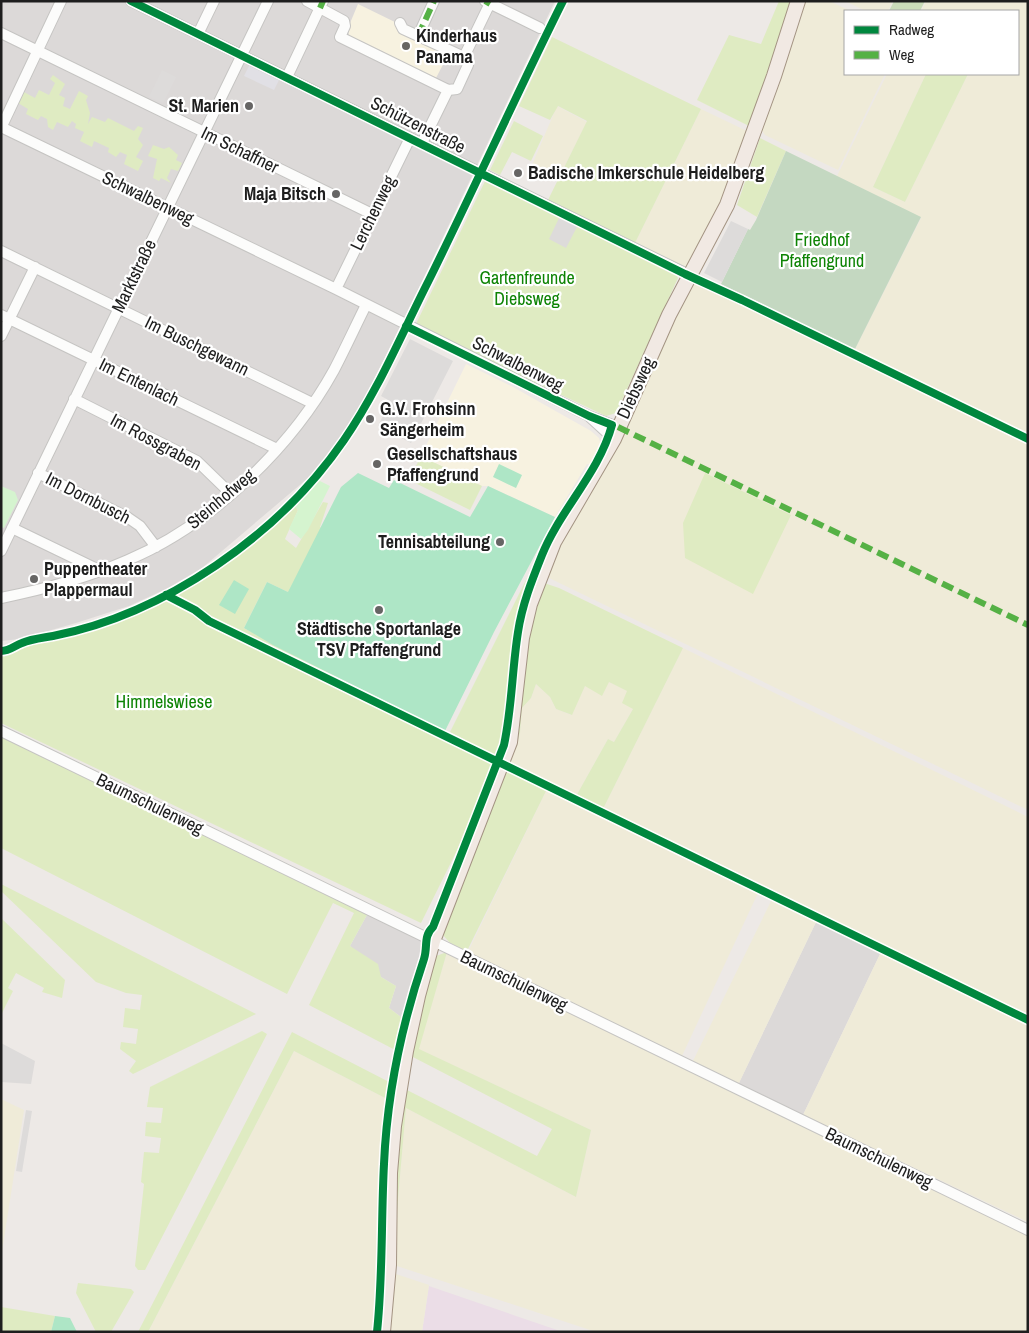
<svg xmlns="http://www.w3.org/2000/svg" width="1029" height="1333" font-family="'Archivo Narrow',sans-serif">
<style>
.residential{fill:#dcd9d8}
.industrial{fill:#ebdde7}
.education{fill:#f7f2e0}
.farmland{fill:#efebd8}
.grass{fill:#dfebc2;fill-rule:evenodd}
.forest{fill:#cbdcb9}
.cemetery{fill:#c4d8c1}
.park{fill:#d5f4cf}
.pitch{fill:#aee6c6}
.parking{fill:#dddbda}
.plaza{fill:#e1e0e5}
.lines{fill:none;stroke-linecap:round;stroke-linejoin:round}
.minor-casing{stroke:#c5c4c2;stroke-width:12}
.major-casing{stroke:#a39382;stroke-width:16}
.minor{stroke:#fcfcfb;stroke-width:10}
.major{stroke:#f1e9e3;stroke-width:14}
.quiet{stroke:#55b145;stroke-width:6;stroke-dasharray:12 6;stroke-linecap:butt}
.cycleway-casing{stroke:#fff;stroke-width:11}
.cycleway{stroke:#00873e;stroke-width:8}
.poi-dot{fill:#666564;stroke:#fff;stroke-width:2}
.labels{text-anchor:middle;stroke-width:4.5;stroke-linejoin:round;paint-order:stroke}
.poi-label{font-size:18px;font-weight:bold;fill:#1e1e1e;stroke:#fff;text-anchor:start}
.street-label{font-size:18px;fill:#1e1e1e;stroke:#fff}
.park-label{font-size:18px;fill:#0d8304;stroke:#fff}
</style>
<rect width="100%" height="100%" fill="#ede9e6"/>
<path class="residential" d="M1,1H555L398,332L358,411L321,467L202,568L168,588L129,606L76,623L20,639L1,641Z
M368,913L425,943L405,1020L389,1008L396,986L381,977L350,946Z
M817,920L881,952L803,1115L738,1085Z"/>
<path class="industrial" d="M429,1286L461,1297L563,1332H422Z"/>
<path class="education" d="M358,4L399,24L397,29L448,55L436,78L349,36L348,28Z
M466,364L513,387L591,431L599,438L601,446L590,465L587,464L555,517L488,486H482L421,456Z"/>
<path class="farmland" d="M805,1H829L851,11H845V74H885L838,170L765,135L761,129L801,18Z
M845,1H893L888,11H866Z
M926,1H1028V435L855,349L921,218L837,176L887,74H926L873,187L905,202L968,74H1018V11H921Z
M557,106L587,122L558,179L532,165Z
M701,109L749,132L721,207L686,268L635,243Z
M694,280L1028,441V810L547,577L556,549Z
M683,648L1028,817V1015L602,811Z
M609,682L628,691L633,709L614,742L608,739L575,798L514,767L511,761L520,733L522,708L531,698L536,684L550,697L556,709L571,715L585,686Z
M547,789L758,893L681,1058L467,954Z
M772,899L817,920L738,1085L692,1063Z
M447,952L1028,1234V1332H596L397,1266V1210L406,1108L576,1197L591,1130L418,1049Z
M881,952L1028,1026V1222L803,1115Z
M294,1051L389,1100L384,1137L377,1332H148Z
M1,1099L24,1110L1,1258Z
M396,1274L429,1285L422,1332H389Z"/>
<path class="grass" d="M779,1H794L751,127L697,100L729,35L761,44Z
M552,37L701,109L635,243L547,202L587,121L558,106L550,120L519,106Z
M926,74H968L905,202L873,187Z
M53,75L65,84L59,95L65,98L63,106L70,109L79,91L88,96L86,100L90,113L88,124L92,117L105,122L108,118L134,131L138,126L143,128L138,139L143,145L136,157L143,161L138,171L124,164L127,155L120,152L116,157L108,152L109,148L94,141L92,147L80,141L84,132L75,128L76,124L72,121L68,127L57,122L53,130L48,127L47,119L41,116L38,120L26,114L28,109L18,103L24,92L35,98L39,90L49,95L55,83L50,79Z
M514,121L543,136L531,161L512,152L500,175L490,170Z
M760,138L786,151L757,217L737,205Z
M153,145L164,149L169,147L178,155L176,160L182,163L178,171L171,169L167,178L171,183L161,178L159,181L153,178L157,159L148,156Z
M486,179L674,270L678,278L616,413L606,416L415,326Z
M421,456L482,486L470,510L409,480Z
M705,473L791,515L753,594L685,558L683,523Z
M323,502L328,503L320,527L329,534L302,656L359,691L263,646L171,595C214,572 261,541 293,503L298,510L285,539L296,548ZM267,582L290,593L267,640L244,628Z
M529,574L517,626L505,732L497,757L450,732Z
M544,583L559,588L683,648L602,811L575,798L608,739L614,742L633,709L622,703L627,691L609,682L602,696L585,686L572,715L556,709L550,697L536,684L531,698L522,708L520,733L511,761L514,767L509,758L528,633Z
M167,599L199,615L198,618L444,739L495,766L470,824L421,923L1,723V655H7L18,647L67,638L99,628Z
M1,735L368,913L350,946L378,964L381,977L396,986L389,1008L405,1020L399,1052L309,1005L354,913L333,903L287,994L1,848Z
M509,772L547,789L467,951L450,943L442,934L504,773Z
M1,884L256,1014L133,1074L129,1071L136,1061L120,1049L121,1042L136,1044L138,1029L123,1027L125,1008L140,1010L142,995L126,993L96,982L1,891Z
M1,918L65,980L62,998L42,992L44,988L16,973L8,988L13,991L1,1015Z
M447,952L419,1049L591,1130L576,1197L406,1108L397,1210V1266L394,1260L393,1213L403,1088L537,1156L552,1129L409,1055L433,963L436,956Z
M262,1031L267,1034L145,1270H138L135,1266L144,1184L141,1182L144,1152L159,1153L161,1138L145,1136L146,1122L161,1123L163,1108L147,1107L150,1087Z
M292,1032L393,1084L389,1100L294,1051L148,1332H138Z
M78,1283L131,1289L134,1292L111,1332H96L76,1293Z
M1,1307L55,1316L51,1332H1Z"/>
<path class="forest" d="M894,1H925L920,11H889Z"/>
<path class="cemetery" d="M786,151L921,217L855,349L721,284L748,229L750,230L756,220Z"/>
<path class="park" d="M316,479L330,486L308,530L301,539L289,529L298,510L293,503Z
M1,486L15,492L18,500L4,528L1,527Z"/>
<path class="pitch" d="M499,464L522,475L516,488L493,477Z
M358,473L389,488L394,480L470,517L488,486L555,517L494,632L445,731L273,645L244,628L267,582L288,592L341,487Z
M234,580L249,589L235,614L219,605Z
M55,1316L70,1318L77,1332H51Z"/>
<path class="parking" d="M162,70L176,77L163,103L149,97Z
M560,216L578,225L566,248L549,239Z
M731,221L748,229L722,282L704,273Z
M410,339L453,361L411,443L378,426L390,401L381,396Z
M1,1043L35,1061L31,1084L1,1082Z
M26,1110L32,1111L22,1172L16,1171Z"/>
<path class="plaza" d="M250,64L280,78L274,90L244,76Z"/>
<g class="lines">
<defs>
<path id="minor" d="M131,1L691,276
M307,1L344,21L345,26L340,37L448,90
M485,1L540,28
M400,23L403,29L464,57
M1,33L372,214
M198,34L214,1
M418,36L434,1
M287,77L323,1
M1,127L336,289L589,416L618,427
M1,128L61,1
M422,143L448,90L457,89L468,65L464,57L491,1
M1,251L312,403
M336,289L410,138
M1,315L277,449
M1,336L35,267
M74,399L197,461L231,494
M590,417L614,439
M38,473L127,517L140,526L156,547
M12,528L101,571
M1,551L268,1
M1,598C45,589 87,578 128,560C211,525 291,448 334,370C345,349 355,327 366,305
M1,731L1028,1230"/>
<path id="major" d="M383,1332L389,1265L390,1173L394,1126L406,1051L418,996L433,941L510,742L522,638L530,604L554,542L614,439L669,315L727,205L774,76L798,1"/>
</defs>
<use href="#minor" class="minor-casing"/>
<use href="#major" class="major-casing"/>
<use href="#minor" class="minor"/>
<use href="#major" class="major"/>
<path class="quiet" d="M485,1L490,4
M320,8L323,1
M418,36L434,1
M618,427L1028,625"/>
<defs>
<path id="cycleway" d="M131,1L685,274L742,300L1028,439
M166,595L195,610L209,621L1028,1020
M1,651C10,651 14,646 22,643C31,639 42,638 53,636C165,614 279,535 344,440C378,391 402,333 429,280C475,187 517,93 563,1
M377,1332C383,1276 381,1220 384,1164C387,1095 402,1024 424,959C428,947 423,936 433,927L504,745C512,708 512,670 518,632C522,605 532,580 542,555C560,510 599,473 612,425L589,416L406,326"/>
</defs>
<use href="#cycleway" class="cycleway-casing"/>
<use href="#cycleway" class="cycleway"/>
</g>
<g class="poi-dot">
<circle cx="406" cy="46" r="5"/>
<circle cx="249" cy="106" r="5"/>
<circle cx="518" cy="173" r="5"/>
<circle cx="336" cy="194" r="5"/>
<circle cx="370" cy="419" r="5"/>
<circle cx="377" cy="464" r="5"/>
<circle cx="500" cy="542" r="5"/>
<circle cx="34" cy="579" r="5"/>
<circle cx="379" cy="610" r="5"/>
</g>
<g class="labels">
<g class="poi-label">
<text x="416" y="42">Kinderhaus<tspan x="416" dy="21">Panama</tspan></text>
<text x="239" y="112" text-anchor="end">St. Marien</text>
<text x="528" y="179">Badische Imkerschule Heidelberg</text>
<text x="326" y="200" text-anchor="end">Maja Bitsch</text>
<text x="380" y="415">G.V. Frohsinn<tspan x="380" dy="21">Sängerheim</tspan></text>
<text x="387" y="460">Gesellschaftshaus<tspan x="387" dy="21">Pfaffengrund</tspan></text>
<text x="490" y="548" text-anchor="end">Tennisabteilung</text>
<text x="44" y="575">Puppentheater<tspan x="44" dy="21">Plappermaul</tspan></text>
<text x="379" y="635" text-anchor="middle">Städtische Sportanlage<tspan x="379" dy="21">TSV Pfaffengrund</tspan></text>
</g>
<g class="street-label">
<text transform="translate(418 125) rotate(27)" y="6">Schützenstraße</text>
<text transform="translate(240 150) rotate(26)" y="6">Im Schaffner</text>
<text transform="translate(148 198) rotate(26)" y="6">Schwalbenweg</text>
<text transform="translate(373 213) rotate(-64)" y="6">Lerchenweg</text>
<text transform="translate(134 276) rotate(-64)" y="6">Marktstraße</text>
<text transform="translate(197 346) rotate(26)" y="6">Im Buschgewann</text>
<text transform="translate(518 364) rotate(27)" y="6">Schwalbenweg</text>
<text transform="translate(139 382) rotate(26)" y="6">Im Entenlach</text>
<text transform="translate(636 388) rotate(-65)" y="6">Diebsweg</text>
<text transform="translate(156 442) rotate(28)" y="6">Im Rossgraben</text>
<text transform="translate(88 498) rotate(27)" y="6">Im Dornbusch</text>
<text transform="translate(221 499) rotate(-40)" y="6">Steinhofweg</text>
<text transform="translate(150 804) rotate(26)" y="6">Baumschulenweg</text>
<text transform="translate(514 981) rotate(26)" y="6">Baumschulenweg</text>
<text transform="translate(879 1158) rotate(26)" y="6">Baumschulenweg</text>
</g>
<g class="park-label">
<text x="822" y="246">Friedhof<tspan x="822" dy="21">Pfaffengrund</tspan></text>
<text x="527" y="284">Gartenfreunde<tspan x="527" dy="21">Diebsweg</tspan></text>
<text x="164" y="708">Himmelswiese</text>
</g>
</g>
<rect width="1029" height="1333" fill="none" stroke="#1e1e1e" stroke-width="5"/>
<rect x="844" y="10" width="175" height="65" fill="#ffffff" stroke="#a5a5a5"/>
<rect x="854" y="26" width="25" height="8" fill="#00873e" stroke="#a5a5a5"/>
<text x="889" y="35" font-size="15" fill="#1e1e1e">Radweg</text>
<rect x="854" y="51" width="25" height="8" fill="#55b145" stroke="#a5a5a5"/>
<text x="889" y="60" font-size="15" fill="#1e1e1e">Weg</text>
</svg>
